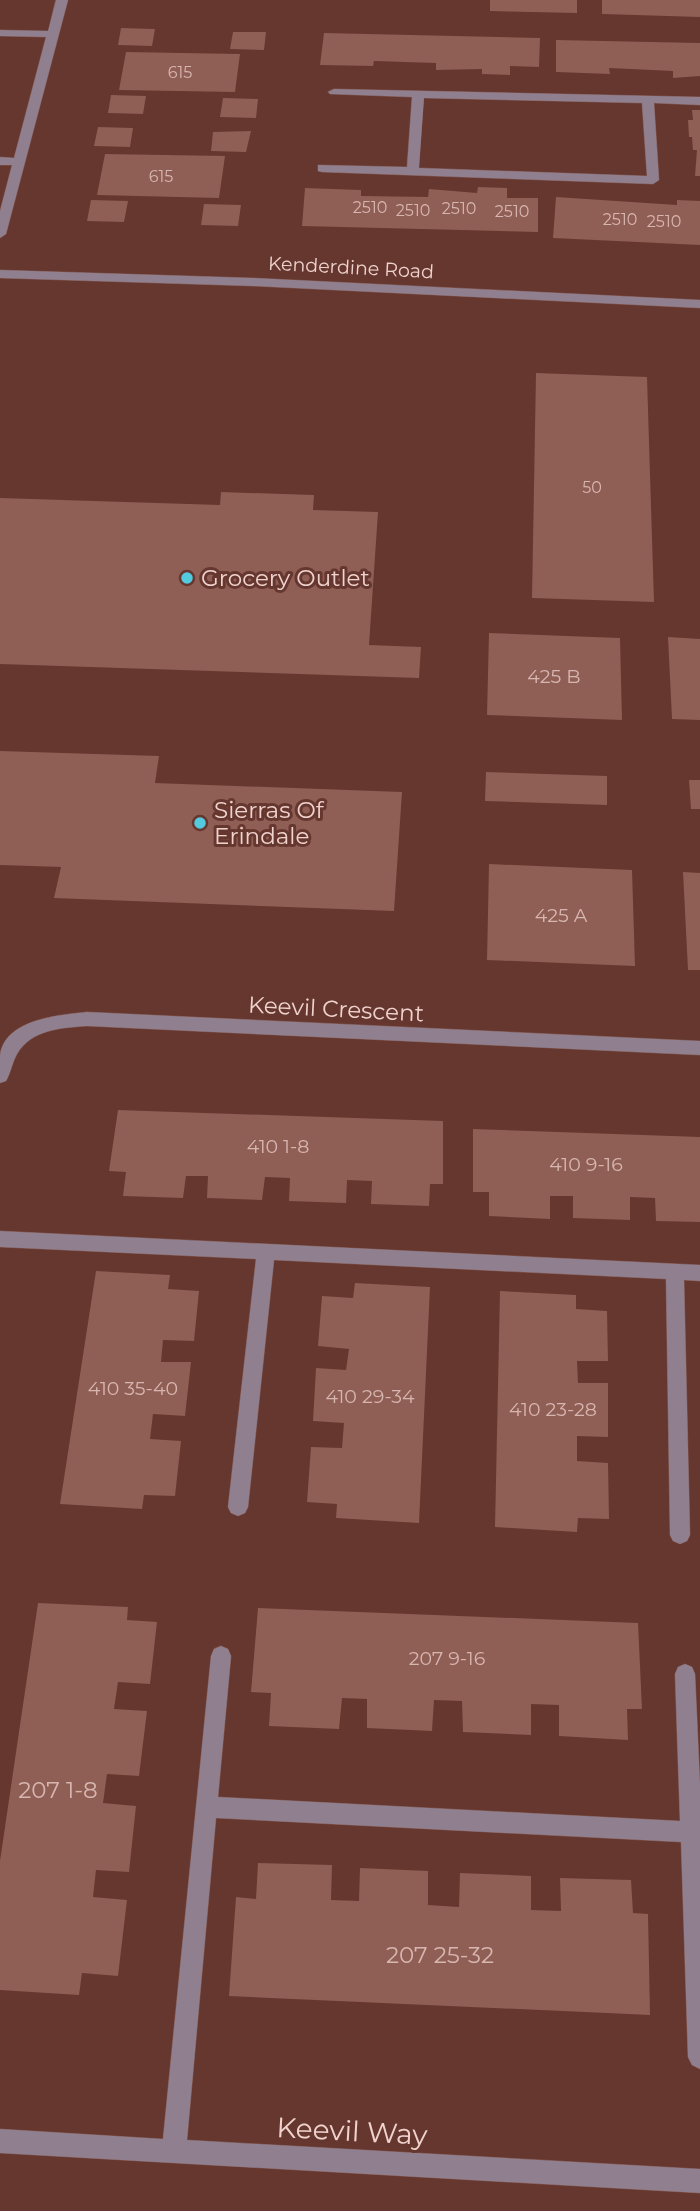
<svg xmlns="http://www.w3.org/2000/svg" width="700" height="2211" font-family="Montserrat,sans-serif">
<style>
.building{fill:#8f5e55}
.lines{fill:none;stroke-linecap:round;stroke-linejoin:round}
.minor-casing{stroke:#81564f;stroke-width:1}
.minor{fill:#907f8e;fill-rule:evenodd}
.poi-dot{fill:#54cade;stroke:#65372f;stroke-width:2.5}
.labels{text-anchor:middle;stroke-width:6;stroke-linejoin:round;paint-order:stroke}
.far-number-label{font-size:16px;fill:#d8b6b0}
.far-street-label{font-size:19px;fill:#f0d3ce;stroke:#65372f}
.number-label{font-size:19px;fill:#d8b6b0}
.poi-label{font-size:23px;fill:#f0d3ce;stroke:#65372f;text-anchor:start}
.street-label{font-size:23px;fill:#f0d3ce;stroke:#65372f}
.near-number-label{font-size:23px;fill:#d8b6b0}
.near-street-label{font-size:28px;fill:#f0d3ce;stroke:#65372f}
</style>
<rect width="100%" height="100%" fill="#65372f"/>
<path class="building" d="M490,0H577V13L490,11Z
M602,0H700V17L602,14Z
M121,28L155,29L152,46L118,45Z
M233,32H266L264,50L230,49Z
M324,33L540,38L539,67L510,66V75L482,74V69L436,70V63L374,61L373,66L320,65Z
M556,40L700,43V76L673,78V71L609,68L610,74L556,72Z
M126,52L240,54L235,92L119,90Z
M111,95L146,96L143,114L108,113Z
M223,98L258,99L256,118L220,117Z
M692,110H700V176H695L697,150H693L692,137H689L688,120H693Z
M98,127L133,128L130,147L94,146Z
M251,131L246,152L211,151L213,132Z
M105,154L225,156L219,198L97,195Z
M478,187L507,188V198H538V232L302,226L305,188L361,190V196L428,197L429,189L477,193Z
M556,197L677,205V200L700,201V245L553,238Z
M91,200L128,201L124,222L87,221Z
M204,204L241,205L238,226L201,225Z
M536,373L647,377L654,602L532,598Z
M221,492L314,495L313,510L378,512L369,645L421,647L419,678L0,664V498L220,505Z
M489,633L620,638L622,720L487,715Z
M668,637L700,639V720L672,719Z
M0,751L159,756L155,783L402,792L394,911L54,898L61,867L0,865Z
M486,772L607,776V805L485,801Z
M689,780H700V809H691Z
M489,864L632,870L635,966L487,960Z
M683,872L700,873V970H688Z
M118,1110L443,1121V1184H430L429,1206L371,1204L372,1181L347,1180L346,1203L289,1201L290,1178L265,1177L262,1200L207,1198L208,1176H186L183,1198L123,1196L126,1172L109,1171Z
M473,1129L700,1137V1222L656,1221L655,1198L630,1197V1220L573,1218V1196H550V1219L489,1216V1192H473Z
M96,1271L170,1275L168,1289L199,1291L194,1341L163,1340L161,1362H191L185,1416L153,1414L150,1439L181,1441L175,1496L144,1495L142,1509L60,1504Z
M355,1283L430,1287L419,1523L336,1518L337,1504L307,1502L311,1447L342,1448L344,1423L313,1421L316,1368L346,1370L349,1349L318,1346L322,1296L353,1298Z
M500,1291L576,1295V1309L607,1311L608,1361H577L578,1383H608V1437L577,1436V1461L608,1463L609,1519L578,1518L577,1532L495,1527Z
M38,1603L128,1607L127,1620L157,1622L150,1684L118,1682L114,1709L147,1711L139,1776L107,1774L103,1803L136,1806L129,1872L96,1870L93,1897L127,1900L118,1976L82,1973L79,1995L0,1990V1861Z
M258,1608L638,1623L642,1709H627L628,1740L559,1736V1705L531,1704V1735L463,1732L462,1701L434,1700L432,1731L367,1728V1699L342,1698L339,1729L269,1726L271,1693L251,1692Z
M258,1863L332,1865L331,1900L359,1901L360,1868L428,1871V1905L459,1907L460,1873L531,1876V1910L561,1911L560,1878L631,1880L633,1913L648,1914L650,2015L229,1996L236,1897L256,1899Z"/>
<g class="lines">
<defs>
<path id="minor" d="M56,0H68L6,234L0,238V211L12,165H0V157L14,158L46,37L0,36V30L48,31Z
M334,89L700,97V105L654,103L659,180L653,184L322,172L318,171V165L407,167L412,97L330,94L328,92ZM424,98L642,103L647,176L419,168Z
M0,270L253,278L700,300V308L253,286L0,278Z
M87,1012L700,1041V1055L87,1026C61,1028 32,1029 17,1054C12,1063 11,1072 6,1081L0,1083C0,1074 0,1064 0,1055C5,1019 59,1015 87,1012Z
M0,1231L700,1265V1281L684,1280L690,1535L687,1541L680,1544L673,1541L670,1535L666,1279L274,1260L248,1507L245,1513L238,1516L231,1513L228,1507L256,1259L0,1247Z
M221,1646L228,1649L231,1656L218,1797L680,1821L675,1674L678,1667L685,1664L692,1667L695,1674L700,1784V2069L692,2065L688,2057L681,1842L216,1818L187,2140L700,2169V2193L0,2153V2129L163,2139L211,1656L214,1649Z"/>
</defs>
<use href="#minor" class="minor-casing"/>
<use href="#minor" class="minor"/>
</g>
<g class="poi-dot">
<circle cx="187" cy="578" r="7"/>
<circle cx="200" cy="823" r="7"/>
</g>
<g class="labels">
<g class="far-number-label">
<text x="180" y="78">615</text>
<text x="161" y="182">615</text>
<text x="370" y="213">2510</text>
<text x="459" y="214">2510</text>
<text x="413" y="216">2510</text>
<text x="512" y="217">2510</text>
<text x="620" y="225">2510</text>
<text x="664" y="227">2510</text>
<text x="592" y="493">50</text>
</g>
<g class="far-street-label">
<text transform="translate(351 267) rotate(3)" y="7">Kenderdine Road</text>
</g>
<g class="number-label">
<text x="554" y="683">425 B</text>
<text x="561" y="922">425 A</text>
<text x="278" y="1153">410 1-8</text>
<text x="586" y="1171">410 9-16</text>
<text x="133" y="1395">410 35-40</text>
<text x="370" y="1403">410 29-34</text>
<text x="553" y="1416">410 23-28</text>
<text x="447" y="1665">207 9-16</text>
</g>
<g class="poi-label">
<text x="201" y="586">Grocery Outlet</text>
<text x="214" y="818">Sierras Of<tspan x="214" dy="26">Erindale</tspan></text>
</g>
<g class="street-label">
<text transform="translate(336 1009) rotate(3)" y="8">Keevil Crescent</text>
</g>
<g class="near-number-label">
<text x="58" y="1798">207 1-8</text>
<text x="440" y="1963">207 25-32</text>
</g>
<g class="near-street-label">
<text transform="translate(352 2131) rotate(3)" y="10">Keevil Way</text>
</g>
</g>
</svg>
